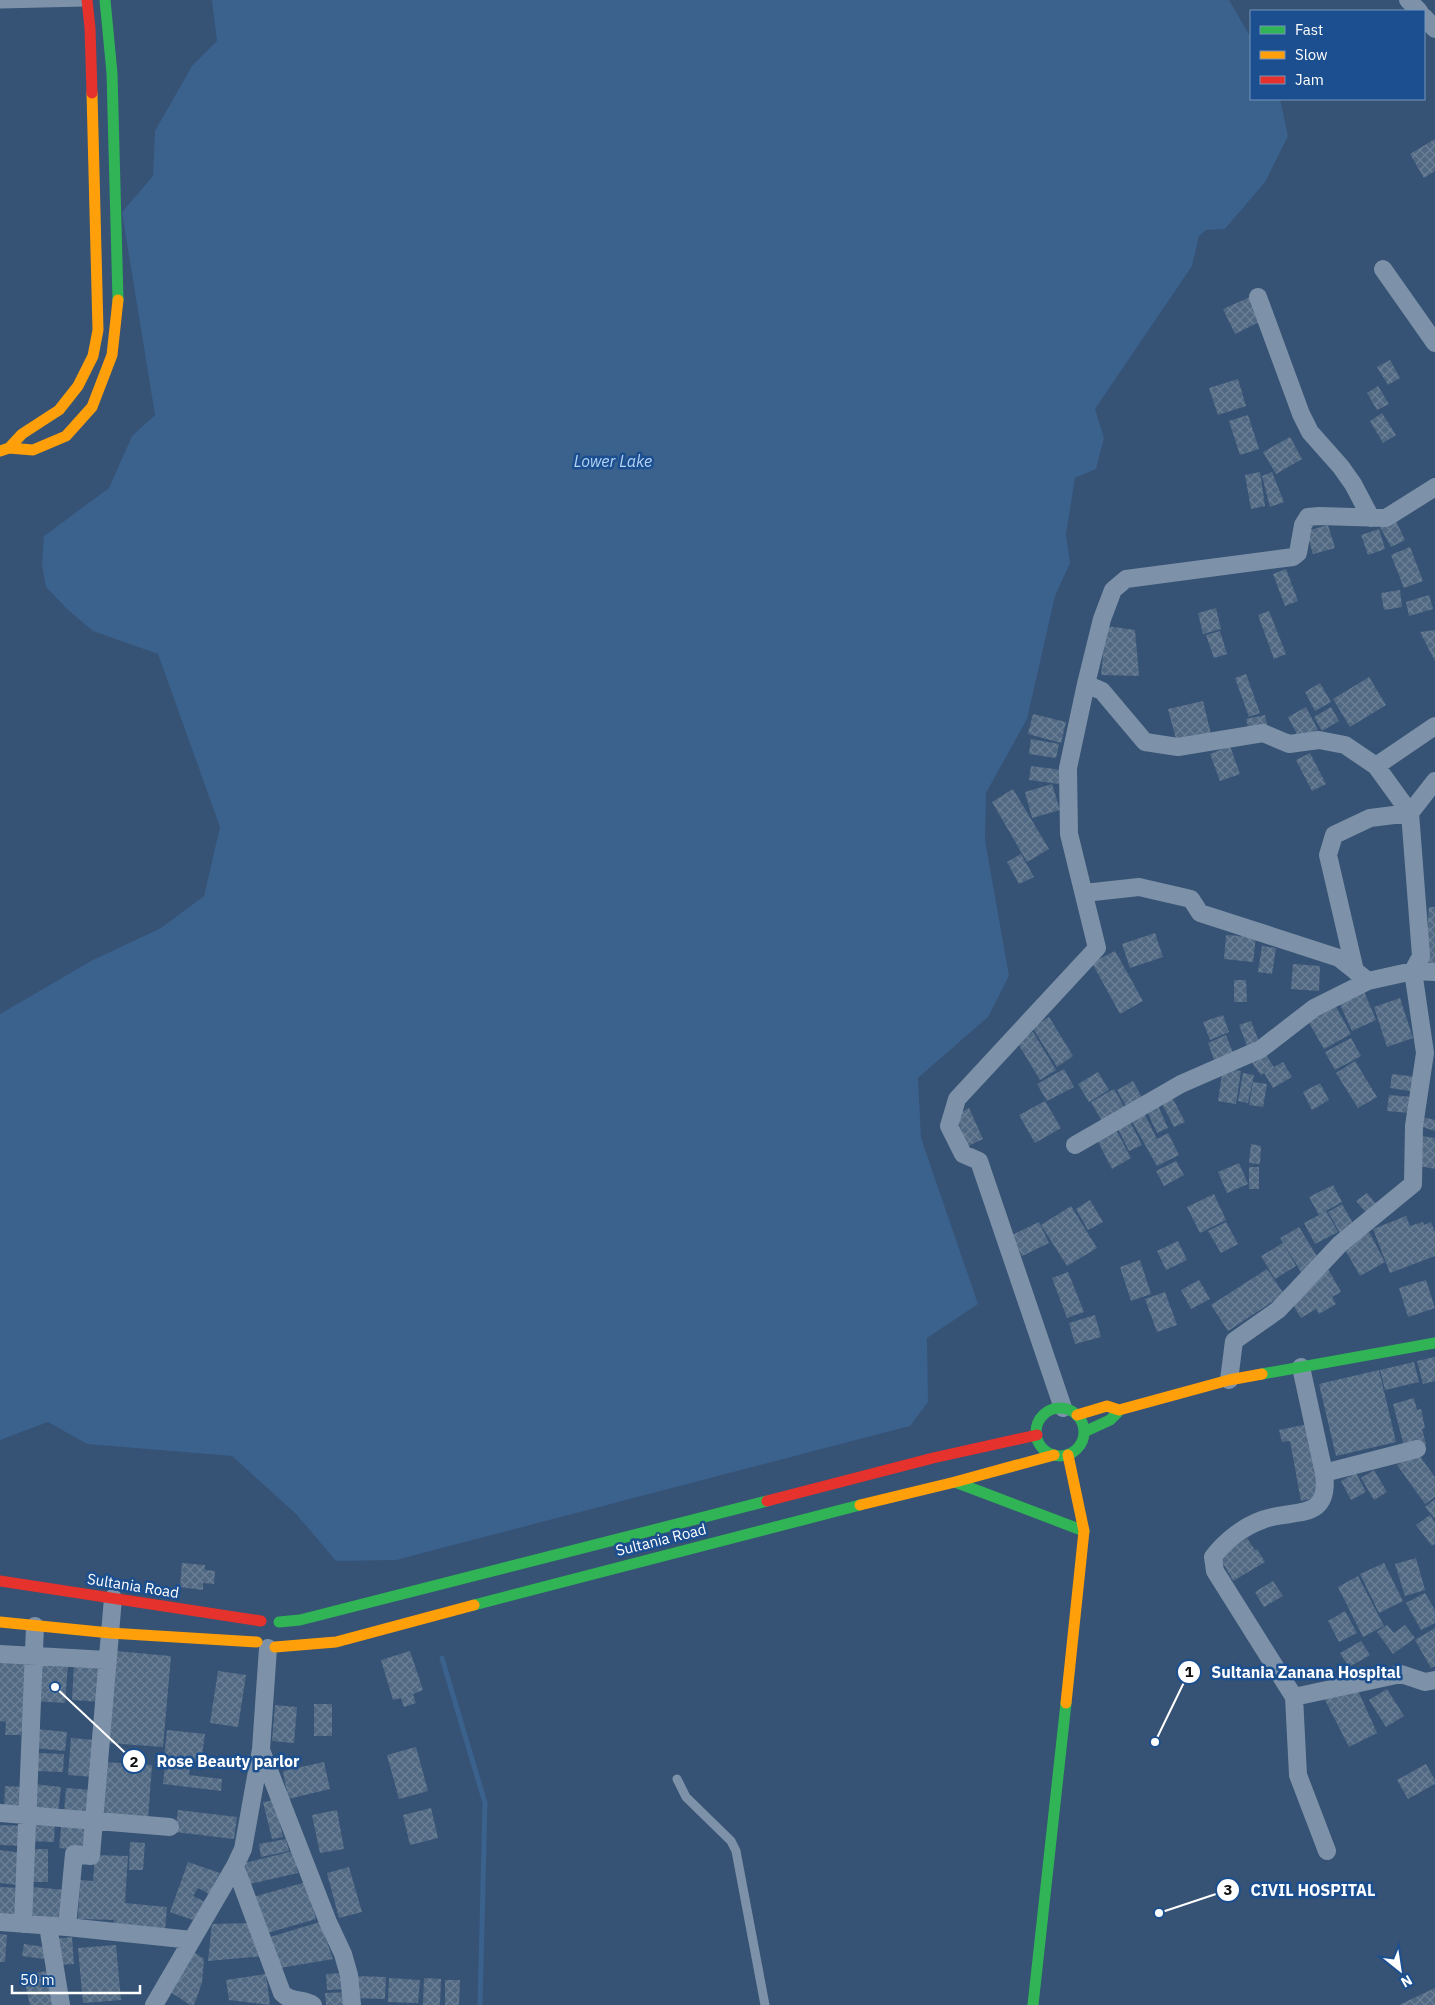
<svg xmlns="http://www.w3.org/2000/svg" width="1435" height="2005" font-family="'IBM Plex Sans',sans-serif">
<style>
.water{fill:#3b618d}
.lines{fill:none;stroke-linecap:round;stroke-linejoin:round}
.stream{stroke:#3b618d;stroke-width:5}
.building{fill:url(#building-cross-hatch)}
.lane{stroke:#7d92a8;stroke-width:9}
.street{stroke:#7d92a8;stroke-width:18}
.fast{stroke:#30b455;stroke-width:11}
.slow{stroke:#ff9f0a;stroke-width:11}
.jam{stroke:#e5322d;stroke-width:11}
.labels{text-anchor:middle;stroke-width:5;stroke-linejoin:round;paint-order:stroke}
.street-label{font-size:15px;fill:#fff;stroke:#1b4f8f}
.water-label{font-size:16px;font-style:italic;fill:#b5d3f5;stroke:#1b4f8f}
.leader{fill:none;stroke:#fff;stroke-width:2}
.callout-dot{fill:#fff;stroke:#1b4f8f;stroke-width:2}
.mark-label{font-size:15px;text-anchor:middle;font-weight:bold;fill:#111}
.callout-label{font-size:16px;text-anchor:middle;font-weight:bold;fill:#fff;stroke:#1b4f8f;stroke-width:5;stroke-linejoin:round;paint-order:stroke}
</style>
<defs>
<pattern id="building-cross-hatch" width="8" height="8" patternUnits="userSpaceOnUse" patternTransform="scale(1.25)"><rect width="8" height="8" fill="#526984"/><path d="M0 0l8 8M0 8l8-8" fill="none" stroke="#6c8096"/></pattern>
</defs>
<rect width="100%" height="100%" fill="#365274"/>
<path class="water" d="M212,0H1229L1251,38V99H1280L1288,136L1265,182L1225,229L1206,230L1199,236L1192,266L1095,409L1104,438L1096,469L1075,478L1066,534L1070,563L1055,596L1027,719L986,793L985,840L1009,976L988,1017L918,1078L921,1138L978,1304L927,1338L928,1402L910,1426L396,1560L336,1561L296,1514L232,1456L87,1444L48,1422L0,1440V1014L91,961L161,928L204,896L220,827L158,654L93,631L68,610L46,587L42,565L44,536L109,488L132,436L155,415L122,212L153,176L155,131L192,66L217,41Z"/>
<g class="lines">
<path class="stream" d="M442,1658L485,1803L480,2005"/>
</g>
<path class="building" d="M1435,139V171L1424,178L1410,154Z
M1250,297L1261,321L1235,334L1223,309Z
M1390,360L1400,378L1388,385L1377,367Z
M1238,379L1246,406L1218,415L1209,388Z
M1378,386L1389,404L1377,410L1367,393Z
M1382,413L1396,435L1383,443L1370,421Z
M1248,415L1259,449L1240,455L1229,421Z
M1290,437L1302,459L1276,474L1263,452Z
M1260,472L1265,506L1251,509L1245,475Z
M1272,472L1284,502L1270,507L1262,476Z
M1395,519L1405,540L1391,547L1380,527Z
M1328,525L1335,548L1313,554L1306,531Z
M1379,529L1385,549L1368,555L1361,535Z
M1410,547L1423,581L1404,588L1391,555Z
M1286,569L1298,601L1285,606L1273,574Z
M1400,590L1402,607L1384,610L1381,593Z
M1429,595L1433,609L1409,616L1406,602Z
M1216,608L1221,629L1203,634L1198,613Z
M1269,611L1286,654L1274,659L1258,615Z
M1106,626L1135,630L1139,676L1101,675Z
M1435,630V661L1420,632Z
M1220,631L1227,654L1214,658L1206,635Z
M1246,674L1260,713L1249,717L1235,678Z
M1369,677L1386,705L1350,727L1333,699Z
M1320,683L1331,702L1315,711L1305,692Z
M1203,701L1211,734L1177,743L1168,709Z
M1306,707L1318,730L1300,740L1288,717Z
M1331,707L1339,721L1322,731L1314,717Z
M1033,714L1066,722L1061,743L1028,734Z
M1265,715L1268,729L1250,734L1246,719Z
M1031,739L1059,744L1056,758L1029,754Z
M1230,746L1240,774L1220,781L1210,754Z
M1310,753L1326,784L1312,791L1296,760Z
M1031,766L1062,770L1060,784L1029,780Z
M1052,784L1060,810L1032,818L1025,792Z
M1013,789L1049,849L1027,862L992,802Z
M1021,854L1034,877L1019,884L1007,862Z
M1429,907H1435V967L1425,966Z
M1155,933L1163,957L1130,968L1122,944Z
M1226,935L1256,937L1253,962L1224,959Z
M1262,946L1276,948L1272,974L1258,972Z
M1115,951L1143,1001L1120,1014L1092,963Z
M1293,964L1320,966L1319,991L1291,989Z
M1234,980H1246L1247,1002H1234Z
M1363,989L1376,1020L1352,1031L1338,1000Z
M1400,998L1413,1038L1387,1047L1374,1007Z
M1335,1005L1351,1034L1324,1049L1308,1021Z
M1223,1015L1229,1032L1210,1040L1203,1022Z
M1049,1017L1073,1056L1057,1067L1032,1027Z
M1251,1021L1261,1047L1249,1051L1239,1025Z
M1033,1032L1056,1070L1040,1080L1017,1042Z
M1226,1035L1235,1058L1216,1065L1208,1043Z
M1351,1038L1361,1056L1335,1070L1325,1052Z
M1263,1051L1274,1067L1283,1062L1292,1077L1273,1088L1264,1073L1261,1075L1250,1060Z
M1355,1061L1377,1097L1358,1108L1336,1073Z
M1223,1068L1241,1071L1236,1104L1218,1101Z
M1064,1069L1074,1087L1047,1101L1037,1084Z
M1098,1072L1109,1090L1089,1102L1078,1084Z
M1243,1073L1254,1075L1248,1103L1238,1101Z
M1392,1074L1418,1077L1416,1092L1390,1088Z
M1133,1081L1144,1101L1128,1110L1117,1090Z
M1253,1082L1267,1084L1263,1107L1249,1105Z
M1320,1083L1329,1100L1312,1110L1303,1092Z
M1114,1089L1127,1112L1104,1125L1091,1102Z
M1170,1093L1185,1122L1174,1127L1159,1098Z
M1389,1095L1412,1097L1410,1113L1387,1111Z
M1045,1101L1061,1128L1035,1143L1019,1115Z
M1156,1101L1168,1128L1157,1133L1145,1107Z
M969,1108L983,1139L968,1146L955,1115Z
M1142,1109L1157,1139L1168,1133L1179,1155L1157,1166L1129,1116Z
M1127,1116L1142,1145L1129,1151L1115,1123Z
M1422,1117L1435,1120V1131L1419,1126Z
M1114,1126L1131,1158L1112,1169L1095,1136Z
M1420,1136L1435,1138V1169L1415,1165Z
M1251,1144L1261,1146L1260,1164L1249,1163Z
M1176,1161L1184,1175L1164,1186L1156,1171Z
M1239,1163L1248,1184L1227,1193L1218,1172Z
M1249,1167H1259V1189H1249Z
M1333,1185L1342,1202L1326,1211L1338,1232L1315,1244L1304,1223L1319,1215L1309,1197Z
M1367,1193L1378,1206L1368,1215L1356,1201Z
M1214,1194L1226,1220L1200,1233L1187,1207Z
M1090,1200L1103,1222L1088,1230L1076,1209Z
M1342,1204L1355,1227L1341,1235L1328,1212Z
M1071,1206L1097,1248L1067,1266L1041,1225Z
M1406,1216L1410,1226L1423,1222L1424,1225L1431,1222L1435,1232V1256L1390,1273L1373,1229Z
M1039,1222L1049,1243L1022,1256L1012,1235Z
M1226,1222L1238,1244L1221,1253L1208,1231Z
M1299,1227L1320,1261L1301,1272L1280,1238Z
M1369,1232L1385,1262L1360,1276L1343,1246Z
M1178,1241L1187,1260L1166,1270L1157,1251Z
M1283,1243L1296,1266L1275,1279L1261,1256Z
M1140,1260L1151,1294L1131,1301L1120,1267Z
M1327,1267L1341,1292L1332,1297L1336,1304L1319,1314L1316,1309L1301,1318L1290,1300Z
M1267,1269L1284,1294L1228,1331L1211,1305Z
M1068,1272L1084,1312L1067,1318L1052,1278Z
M1199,1280L1210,1299L1191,1309L1181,1290Z
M1426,1280L1435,1308L1408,1317L1399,1288Z
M1165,1292L1177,1325L1157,1332L1145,1299Z
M1095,1315L1101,1337L1075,1344L1069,1323Z
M1435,1357V1381L1423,1384L1417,1361Z
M1414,1362L1419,1382L1385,1390L1380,1370Z
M1379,1370L1396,1442L1336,1456L1319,1384Z
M1414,1398L1417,1410L1421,1409L1425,1428L1422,1429L1426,1444L1405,1450L1393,1404Z
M1308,1424L1321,1497L1301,1501L1290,1441L1282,1442L1279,1430Z
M1416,1451L1435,1477V1497L1425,1504L1397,1465Z
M1374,1470L1387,1492L1374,1500L1361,1478Z
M1356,1473L1366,1492L1351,1500L1341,1481Z
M1435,1499V1519L1425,1507Z
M1430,1515L1435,1522V1544L1432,1546L1416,1525Z
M1247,1538L1255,1550L1257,1549L1265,1562L1233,1581L1219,1556Z
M1416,1558L1425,1590L1405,1596L1395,1564Z
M182,1563L205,1565V1570L215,1571L214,1584L203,1583V1590L180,1587Z
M1384,1563L1403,1601L1379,1613L1360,1574Z
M1358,1576L1384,1626L1363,1637L1338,1587Z
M1273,1581L1283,1596L1264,1607L1255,1592Z
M1425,1593L1435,1610V1623L1421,1630L1406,1603Z
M1345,1611L1357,1633L1339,1642L1328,1621Z
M1387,1625L1394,1633L1405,1625L1415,1638L1393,1654L1377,1632Z
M1435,1628V1666L1431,1668L1415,1640Z
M1361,1641L1370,1655L1349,1667L1340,1653Z
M115,1651L171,1656L163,1747L107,1743Z
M410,1651L423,1690L413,1694L416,1703L404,1707L401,1698L393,1700L381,1660Z
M0,1659L33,1661L29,1732L21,1731V1735H5L6,1722L0,1721Z
M38,1662L68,1664L65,1703L35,1701Z
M74,1664L104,1666L102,1702L72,1700Z
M218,1671L246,1675L238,1727L210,1723Z
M1356,1686L1377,1733L1349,1747L1322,1694Z
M1387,1689L1404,1716L1386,1727L1369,1700Z
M314,1704H332V1736H314Z
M275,1705L297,1707L294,1743L272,1741Z
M36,1729L67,1732L65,1751L34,1748Z
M167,1730L205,1734L201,1762L164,1757Z
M71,1738L95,1740L93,1777L68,1775Z
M416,1747L428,1791L399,1799L387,1755Z
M37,1753L64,1754L63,1772L37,1771Z
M104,1762L152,1765L148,1820L101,1817Z
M324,1762L330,1789L288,1799L283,1771Z
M1426,1764L1435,1780V1784L1408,1799L1397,1780Z
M165,1765L190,1768L189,1775L222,1779L221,1791L163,1784Z
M34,1784L61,1787L58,1813L31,1810Z
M5,1786L23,1787L21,1812L4,1811Z
M66,1788L93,1790L91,1814L64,1812Z
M275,1800L283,1837L272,1839L263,1802Z
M431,1808L438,1838L410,1845L403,1815Z
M178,1810L237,1817L234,1839L175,1832Z
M337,1810L344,1849L320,1853L312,1815Z
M62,1820L90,1823L87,1851L59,1848Z
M30,1821L55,1823L54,1842L29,1841Z
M0,1825L23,1826V1846L0,1845Z
M286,1839L289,1851L261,1857L259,1844Z
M130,1842L145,1843L143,1870H129Z
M29,1849H48V1882H29Z
M0,1850L22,1853L18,1885L0,1883Z
M293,1851L298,1873L249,1884L245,1863Z
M95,1855L128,1856L125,1903L167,1907L165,1930L113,1925L114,1920L78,1919L80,1880L93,1881Z
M188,1862L220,1873L209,1894L198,1888L193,1896L205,1902L196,1921L170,1912Z
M349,1867L362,1912L339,1918L327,1873Z
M306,1882L316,1919L264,1934L253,1897Z
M0,1887L22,1888L21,1917L0,1916Z
M32,1887L66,1890L63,1920L29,1917Z
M320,1922L333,1959L280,1968L270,1937Z
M252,1923L264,1956L208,1961L212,1924Z
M0,1934L7,1935L5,1962H0Z
M72,1937L74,1964L56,1965L54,1939Z
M24,1944L45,1947L44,1959L22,1956Z
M116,1945L121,2000L83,2003L78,1948Z
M194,1952L204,1959L202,1983L194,2005H190L169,1991Z
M50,1970L57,2005H30L23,1976Z
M344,1973L346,1989L327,1990L326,1974Z
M266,1974L270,2005L229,2000L226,1980Z
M355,1976L386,1977L385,1999L355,1998Z
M389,1978L420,1980L418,2003L388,2002Z
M424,1978L441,1979L440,2005H423Z
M445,1980H460L459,2005H445Z
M1435,1988V2005H1399Z
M348,1992V2005H326L325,1993Z"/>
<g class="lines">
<path class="lane" d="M0,4L85,2
M677,1779L686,1797L731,1841L736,1851L765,2005"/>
<path class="street" d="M1408,0L1419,11
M1424,17L1435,29
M1383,269L1435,343
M1258,297L1301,414L1310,432L1341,467L1353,484L1371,518
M1086,684L1102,691L1145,742L1178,747L1263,733L1289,744L1319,740L1345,745L1376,766L1410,813L1370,818L1334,835L1328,855L1355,971
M1376,766L1435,726
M1084,893L1139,887L1191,899L1200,913L1339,958L1368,981L1413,971L1435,972
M1075,1145L1181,1084L1261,1049L1314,1008L1368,981
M1301,1367L1324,1473C1331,1523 1293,1508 1262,1520C1243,1527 1225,1541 1213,1557L1215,1571L1294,1697L1298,1775L1327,1851
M1229,1380L1234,1341L1278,1310L1340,1244L1413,1184L1414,1126L1425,1053L1413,971L1421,956L1410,813L1435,781
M1063,1408L979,1161L963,1154L949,1126L957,1099L1097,948L1069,834L1068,768L1086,684L1102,619L1113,590L1126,579L1293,557L1298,553L1303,525L1308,517L1319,516L1386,518L1435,487
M1324,1473L1417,1449
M0,1654L107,1660
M1294,1697L1401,1674L1425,1682L1435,1680
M261,1750L328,1922L343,1954L349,1975L352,2005
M0,1813L170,1827
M235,1866L282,1993C291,2003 303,1998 313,2005
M0,1922L67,1927L192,1940
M23,1924L35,1626
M48,1926L61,2005
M67,1927L74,1854L91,1856L113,1598
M154,2005L235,1866L243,1849L261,1749L268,1648"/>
<path class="fast" d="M105,0L112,73L118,300
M1262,1374L1435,1343
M1036 1432a24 24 0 1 1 48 0a24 24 0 1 1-48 0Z
M1084,1432L1110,1420L1118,1412
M955,1482L1084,1531
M474,1605L860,1505
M279,1622L300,1620L767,1501
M1033,2005L1066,1703"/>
<path class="slow" d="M9,448L22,434L59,410L78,386L93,356L98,330L92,93
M0,451L9,448L33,450L66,436L92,407L112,355L118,300
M1077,1415L1107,1406L1119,1410L1229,1380L1262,1374
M860,1505L955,1482L1054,1455
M0,1622L110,1633L257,1642
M275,1647L336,1642L474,1605
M1066,1703L1084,1531L1068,1455"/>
<path class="jam" d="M87,0L90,28L92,93
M767,1501L933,1458L1037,1435
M0,1581L261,1621"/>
</g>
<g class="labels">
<g class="street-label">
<text transform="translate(661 1540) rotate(-14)" y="5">Sultania Road</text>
<text transform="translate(133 1586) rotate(9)" y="5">Sultania Road</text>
</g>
<g class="water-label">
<text x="613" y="467">Lower Lake</text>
</g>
</g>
<path class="leader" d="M1155 1742L1189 1672M55 1687L134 1761M1159 1913L1228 1890"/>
<g class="callout-dot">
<circle cx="1155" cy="1742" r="5"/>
<circle cx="55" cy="1687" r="5"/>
<circle cx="1159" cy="1913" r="5"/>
<circle cx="1189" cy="1672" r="12"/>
<circle cx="134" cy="1761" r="12"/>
<circle cx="1228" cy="1890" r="12"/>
</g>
<g class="mark-label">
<text x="1189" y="1677">1</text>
<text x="134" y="1767">2</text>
<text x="1228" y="1895">3</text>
</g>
<g class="callout-label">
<text x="1306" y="1678">Sultania Zanana Hospital</text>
<text x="228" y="1767">Rose Beauty parlor</text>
<text x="1313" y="1896">CIVIL HOSPITAL</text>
</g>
<rect x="1250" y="10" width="175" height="90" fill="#1b4f8f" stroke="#7695bc"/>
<rect x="1260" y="26" width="25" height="8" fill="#30b455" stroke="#7695bc"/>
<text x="1295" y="35" font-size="15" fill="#ffffff">Fast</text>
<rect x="1260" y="51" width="25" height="8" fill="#ff9f0a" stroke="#7695bc"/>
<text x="1295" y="60" font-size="15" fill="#ffffff">Slow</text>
<rect x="1260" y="76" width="25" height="8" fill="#e5322d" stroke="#7695bc"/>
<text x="1295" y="85" font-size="15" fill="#ffffff">Jam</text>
<g transform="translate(1400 1970) rotate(150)" stroke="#1b4f8f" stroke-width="4" paint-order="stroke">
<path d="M0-4L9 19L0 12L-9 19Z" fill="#ffffff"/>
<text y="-8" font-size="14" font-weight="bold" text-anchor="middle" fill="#ffffff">N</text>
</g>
<path d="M12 1985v8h128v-8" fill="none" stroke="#ffffff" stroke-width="2.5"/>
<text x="20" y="1985" font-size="15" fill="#ffffff" stroke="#1b4f8f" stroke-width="4" paint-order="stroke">50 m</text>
</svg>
